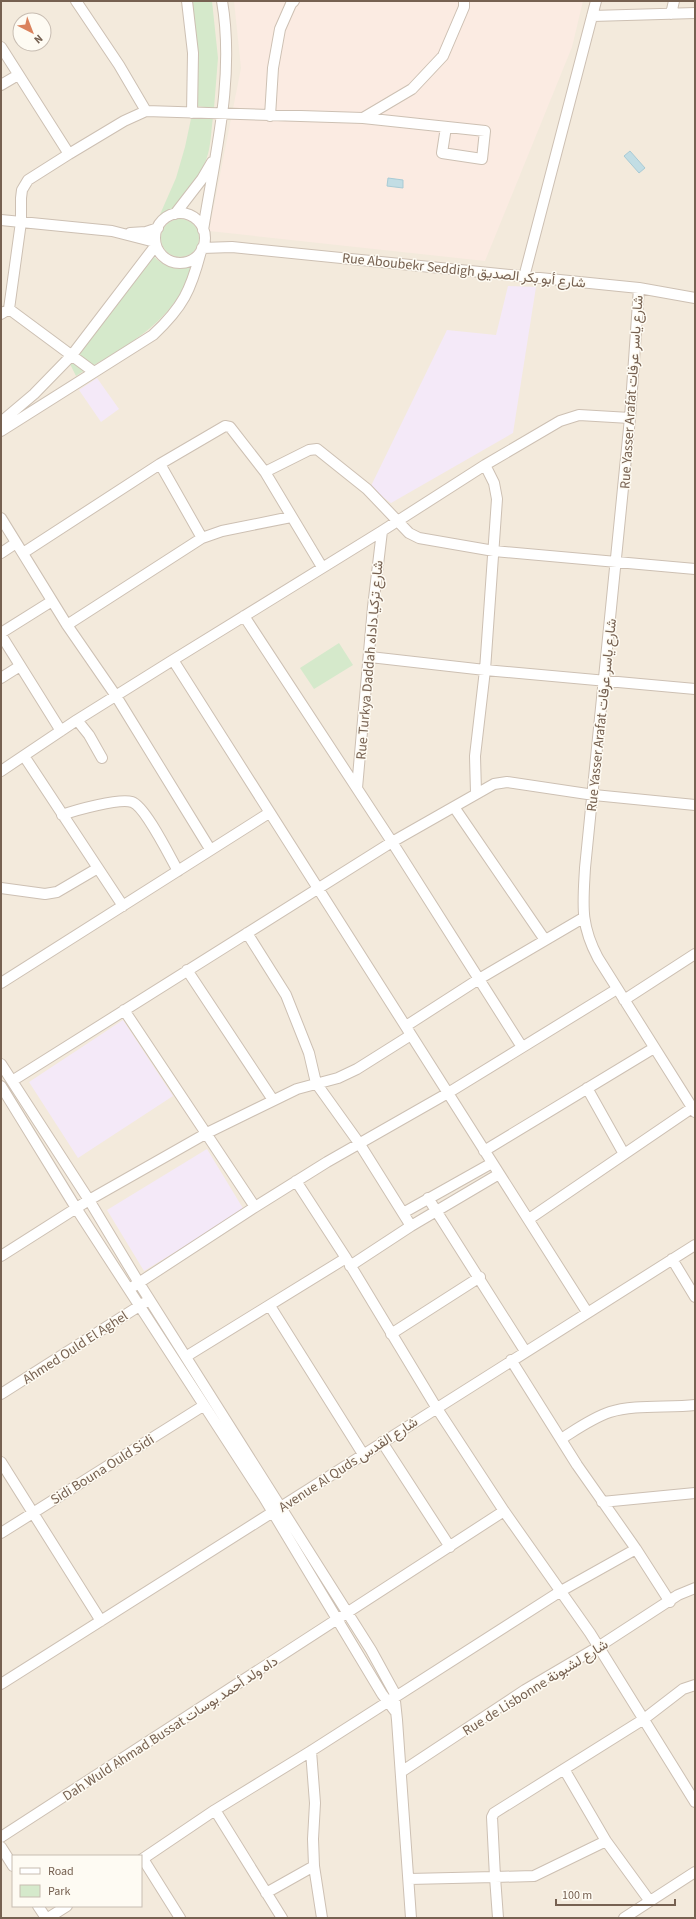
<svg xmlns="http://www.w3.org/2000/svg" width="696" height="1919" font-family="'Source Sans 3',Vazirmatn,sans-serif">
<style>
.residential{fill:#f3eadc;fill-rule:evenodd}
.commercial{fill:#fbebe2}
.education{fill:#f4e9f8}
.green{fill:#d5e9cb}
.water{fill:#c2dde4;stroke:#a9cbd5}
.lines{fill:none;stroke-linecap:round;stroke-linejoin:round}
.minor-casing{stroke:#cdc0b3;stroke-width:12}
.minor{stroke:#fff;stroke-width:10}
.labels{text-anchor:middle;stroke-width:3;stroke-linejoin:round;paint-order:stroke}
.street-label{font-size:14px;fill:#766151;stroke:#fefbf3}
</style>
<rect width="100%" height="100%" fill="#fbf7ed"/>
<path class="residential" d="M1,1H695V1918H1ZM20,20H44V44H20ZM13,1856H141V1906H13Z"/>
<path class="commercial" d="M234,1H583L572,47L485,261L209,231L241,68Z"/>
<path class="education" d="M508,286L536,287L513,433L391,503L370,488L447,330L496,335Z
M97,378L119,409L101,422L79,390Z
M123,1020L173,1096L78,1158L29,1082Z
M207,1149L244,1210L144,1271L107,1210Z"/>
<path class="green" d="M191,1H212L218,58L214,108L187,105Z
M192,114L213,117C211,131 211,148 206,160C197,185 180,205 158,219L176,178L185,147Z
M161 238a19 19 0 1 1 38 0a19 19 0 1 1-38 0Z
M150,253C163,266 174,273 192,265C177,323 123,347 76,376L70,364Z
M339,643L353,665L314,689L300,668Z"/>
<path class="water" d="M630,151L645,168L639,173L624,156Z
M388,178L403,180V188L387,186Z"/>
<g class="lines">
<defs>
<path id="minor" d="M76,1L119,65L146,111
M187,1L193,53L192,113
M671,14L674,1
M592,16L695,13
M1,47L69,154
M1,85L18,75
M270,116L273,68L280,29L291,4L294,1
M363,118L485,131L482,159L442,153L446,127
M155 238a25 25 0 1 1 50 0a25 25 0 1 1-50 0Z
M175,214L202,179L212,162
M1,220L112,231L155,242
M203,230C215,155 235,77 222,1
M130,233L146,232L158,228
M202,248L232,247L639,288L695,298
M524,277L596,1
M639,288L630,418L585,868C583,905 580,924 598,958L695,1112
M9,309L94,372
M1,314L9,309L21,222V198L22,190L28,180L69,154L124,121L146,111L363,118L412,89L443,56L464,7V1
M1,422L34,394L72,355L156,245
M1,431L153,335C183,307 191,290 201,251
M160,464L202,538
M265,472L309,450L317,449L367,489L409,533L419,538L494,551L695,569
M1,518L67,625L116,696L210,849
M1,553L16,543
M23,553L160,464L225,426L230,427L265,472L322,567
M244,616L392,842L522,1047
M67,625L202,538L222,531L291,517
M1,633L52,601
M1,635L61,731
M370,657L485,670L695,689
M173,660L587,1312
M1,678L20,666
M77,720L89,735L102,758
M24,756L123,906
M1,771L77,720L173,660L382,531L485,465L560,421L579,415L630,418
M357,788L373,607L382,531
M476,793L475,756L485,670L497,499L494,483L485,465
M454,807L545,940
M62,815C76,810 119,798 132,802C145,806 170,857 178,871
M1,888L45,894L57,892L98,868
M247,933L286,995L309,1053L316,1083L359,1143L411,1226
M187,970L273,1100
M1,983L269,813
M624,1000L695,954
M124,1010L255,1207
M406,1026L479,979L583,918
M1,1064L89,1200L139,1283L371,1650L394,1692L397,1720L411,1918
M12,1081L392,842L494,784L507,782L594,795L695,805
M1,1086L76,1208L263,1496L382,1694L395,1711
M587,1088L624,1154
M484,1151L654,1048
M296,1181L346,1258L436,1407L504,1511L590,1633L695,1802
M428,1198L525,1351
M403,1213L492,1163
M529,1219L695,1106
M1,1256L89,1200L207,1133L297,1089L338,1078L357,1069L411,1035
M672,1259L695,1297
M350,1266L411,1226L499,1174
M134,1286L255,1207L327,1162L448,1093L617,989
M270,1306L363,1454
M391,1334L480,1277
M187,1356L346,1258
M511,1360L577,1465L636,1549L670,1602
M1,1394L144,1303
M561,1439C577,1429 592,1418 610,1412C634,1404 669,1408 695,1405
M382,1442L450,1547
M1,1462L101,1621
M602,1502L695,1493
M1,1533L203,1406
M1,1684L695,1245
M311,1751L315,1803L313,1839L314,1866L322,1918
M564,1769L606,1841L649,1900
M401,1772L525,1690L598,1647L678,1595L695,1588
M215,1810L282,1918
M1,1837L504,1511
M1,1847L13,1866
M143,1859L180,1918
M141,1860L215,1810L311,1751L561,1591L636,1549
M409,1879L495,1877L492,1817L494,1813L644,1719L683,1689L695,1685
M266,1893L314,1866
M38,1906L46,1918
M48,1918L67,1906
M498,1918L495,1877L534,1876L606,1841
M624,1918L695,1872"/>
</defs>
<use href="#minor" class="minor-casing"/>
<use href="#minor" class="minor"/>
</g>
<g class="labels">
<g class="street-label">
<text transform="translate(464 270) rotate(6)" y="5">Rue Aboubekr Seddigh شارع أبو بكر الصديق</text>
<text transform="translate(631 392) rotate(-86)" y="5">Rue Yasser Arafat شارع ياسر عرفات</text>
<text transform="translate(369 660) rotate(-85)" y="5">Rue Turkya Daddah شارع تركيا داداه</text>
<text transform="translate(601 715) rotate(-84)" y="5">Rue Yasser Arafat شارع ياسر عرفات</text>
<text transform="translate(75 1347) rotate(-33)" y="5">Ahmed Ould El Aghel</text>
<text transform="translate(348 1464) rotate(-33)" y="5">Avenue Al Quds شارع القدس</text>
<text transform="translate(102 1469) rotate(-32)" y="5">Sidi Bouna Ould Sidi</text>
<text transform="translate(535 1687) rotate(-32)" y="5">Rue de Lisbonne شارع لشبونة</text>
<text transform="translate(170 1728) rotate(-33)" y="5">Dah Wuld Ahmad Bussat داه ولد أحمد بوسات</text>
</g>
</g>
<rect width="696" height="1919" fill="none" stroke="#766151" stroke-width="4"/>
<rect x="12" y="1855" width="130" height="52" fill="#fefbf3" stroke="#c8bdb2"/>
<rect x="20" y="1868" width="20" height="6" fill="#ffffff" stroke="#c8bdb2"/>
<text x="48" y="1875" font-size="12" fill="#766151">Road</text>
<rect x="20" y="1885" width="20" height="12" fill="#d5e9cb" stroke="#c8bdb2"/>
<text x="48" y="1895" font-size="12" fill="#766151">Park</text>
<g transform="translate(32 32) rotate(138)"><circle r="19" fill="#fefbf3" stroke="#c8bdb2"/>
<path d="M0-3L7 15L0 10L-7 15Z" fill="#da825d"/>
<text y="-6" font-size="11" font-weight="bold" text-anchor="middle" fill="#766151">N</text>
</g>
<path d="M556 1899v6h119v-6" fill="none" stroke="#766151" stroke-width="2"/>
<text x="562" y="1899" font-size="12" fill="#766151" stroke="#fefbf3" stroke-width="3" paint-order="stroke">100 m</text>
</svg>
